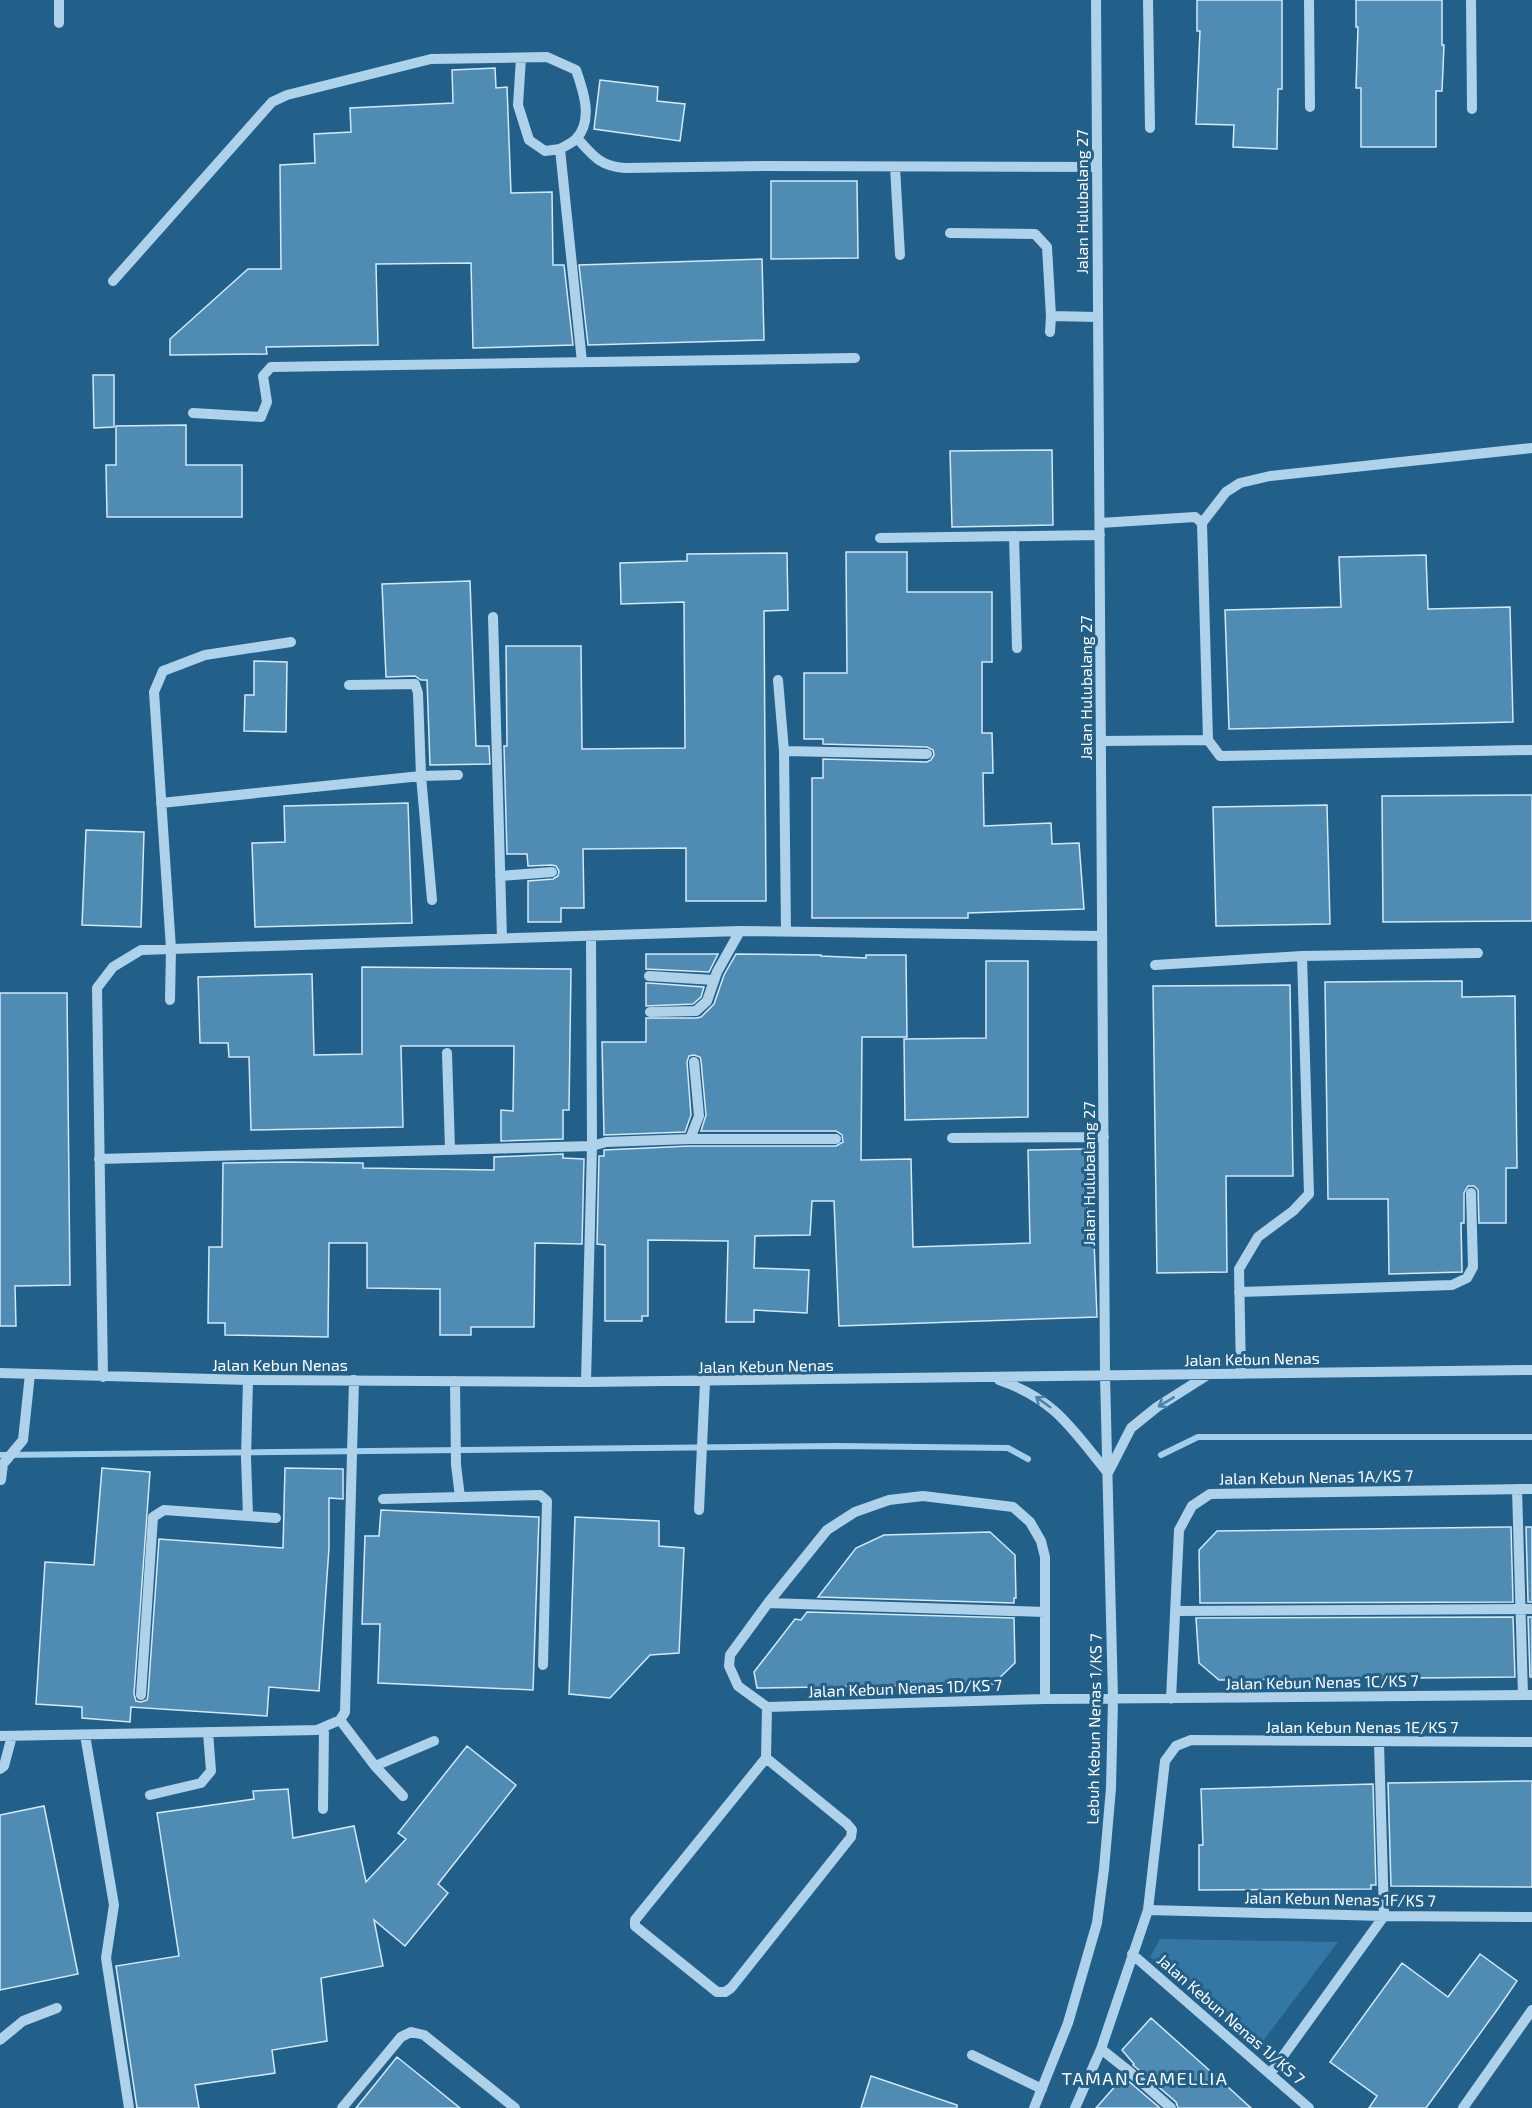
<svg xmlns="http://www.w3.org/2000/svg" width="1532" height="2108" font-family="'Exo 2',sans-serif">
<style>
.green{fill:#3378a4}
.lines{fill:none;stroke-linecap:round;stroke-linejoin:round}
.stream{stroke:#a2cfeb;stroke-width:6}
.building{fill:#4f8bb2;stroke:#d3e9f8;stroke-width:1.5}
.minor{stroke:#aed2ea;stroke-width:10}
.oneway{stroke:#4c82a6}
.labels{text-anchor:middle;stroke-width:6;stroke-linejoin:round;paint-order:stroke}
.street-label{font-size:16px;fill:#fff;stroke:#225f89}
.neighbourhood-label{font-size:18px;letter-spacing:1.5px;fill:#fff;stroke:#225f89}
</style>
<rect width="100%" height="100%" fill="#225f89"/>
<path class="green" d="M1160,1939L1338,1942L1263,2041L1150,1957Z"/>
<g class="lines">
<path class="stream" d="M0,1455L837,1446L1008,1448L1028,1459
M1161,1455L1198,1437H1532"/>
</g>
<path class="building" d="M1197,0H1282V89H1278L1277,149L1233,147L1234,125L1196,124L1200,31H1197Z
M1356,0H1442V45H1444L1442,91H1436V147H1361V88H1356L1358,27H1356Z
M495,68L496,88L507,87L511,193L552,192L553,265H564L573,345L473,348L471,263L376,264L378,345L266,347L267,354L170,355V339L248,269H281L280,165L315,163L314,134L351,132L350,108L453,103L452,70Z
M600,80L658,87L657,101L685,104L680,141L594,129Z
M771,181H857L858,258L771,259Z
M762,259L764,340L588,345L579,265Z
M93,375H114V427L94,428Z
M186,425V465H242V517H107L106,465H116V426Z
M1052,450L1053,525L952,527L950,451Z
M846,552H907V592H992V662H982V733H992L993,773H983L984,826L1051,823L1052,844L1079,843L1084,909L968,913V918H812V778H823V759L927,762L931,760L934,755L933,750L927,747L823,744V739H804V673H847Z
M787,553L788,610L764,611L766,901H686V848L583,849L584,908H561V922H528V881L553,879L558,876L559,871L556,866L552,865L528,866L527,854H507L504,746H507L506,646H581L582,749L685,748L684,602L621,604L620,563L687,561V554Z
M1426,555L1428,609L1510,607L1513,722L1229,729L1225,610L1341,607L1339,557Z
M470,581L476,746H489L490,764L430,765L427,680H421L415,676L386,677L382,584Z
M254,661L287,662L286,732L244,731L245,695H254Z
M1532,795V921L1383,922L1382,796Z
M408,803L412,923L255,927L252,843L285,842L284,806Z
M1327,805L1330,924L1216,926L1213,807Z
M86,830L144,832L141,927L82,925Z
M646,954H718L709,972L646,969Z
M736,954L821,955V956L866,958V955H906L907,1037H862L861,1160L911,1159L913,1247L1030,1243L1028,1150L1086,1149L1088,1241H1094L1097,1317L839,1326L834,1201H812L810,1235L755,1236L754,1268L809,1270L807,1313L754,1310V1322H726L728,1241L648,1240V1316H642V1321H605V1245L597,1244L599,1156H604V1150L690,1146H836L843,1142L842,1135L836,1131H701L706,1115L701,1061L700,1057L694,1055L689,1056L687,1062L691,1115L685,1132L604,1135L602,1042H646V1018H696L701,1017L714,1004L724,975Z
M986,961H1028V1117L905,1120L904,1039L986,1038Z
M362,967L571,969L569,1110H563V1139L501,1141V1110L513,1111L514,1046H401L403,1127L251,1130L249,1057H229L228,1043H200L198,977L312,974L314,1055L362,1054Z
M1462,981V997L1515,996L1517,1168H1506V1223H1479L1478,1190L1474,1186H1468L1464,1193V1223H1461L1462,1272L1389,1274L1388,1199H1328L1325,982Z
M646,983H649L704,987L701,997L693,1004L646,1006Z
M1290,985L1293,1176H1226L1227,1272L1157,1273L1153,986Z
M0,993H67L70,1285L15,1286L16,1326H0Z
M563,1154V1158L584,1159L582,1244L535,1243L534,1327H471V1335H440V1289L367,1288V1243H329L328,1337L225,1335V1323H208L209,1247H222L223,1163L288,1162L363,1163V1168L494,1170V1157Z
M102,1468L150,1472L134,1694L136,1701L141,1702L147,1700L148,1696L159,1539L283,1548L285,1468L343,1469V1499L329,1498V1548L319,1691L269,1687L267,1716L131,1707L130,1722L82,1718V1707L36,1704L45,1562L94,1565Z
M381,1510L539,1517L533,1690L378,1683L380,1624H362L365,1536H379Z
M575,1517L659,1521V1546L684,1548L679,1653L650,1655L610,1698L569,1694Z
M1507,1527H1511L1513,1602L1200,1603L1199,1550L1217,1531Z
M1526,1527H1532V1602H1528Z
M990,1532L1015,1555L1016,1598H1014V1603L818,1597L856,1548L884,1535Z
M807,1612L1014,1618L1015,1663L993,1684L757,1688L754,1672L795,1619L801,1620Z
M1513,1617L1515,1677L1219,1680L1199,1663L1196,1618Z
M1528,1617H1532V1677H1530Z
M467,1746L516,1785L438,1884L448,1893L405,1946L374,1920L383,1966L321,1978L327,2041L272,2050L275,2073L195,2085L199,2108H137L116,1966L179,1956L157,1813L254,1799L253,1791L288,1789L293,1838L354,1826L366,1882L406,1839L398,1833Z
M1532,1781V1887L1391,1886L1388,1783Z
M1373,1784L1376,1885H1371V1889L1199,1890V1845H1203L1201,1789Z
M44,1806L78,1974L0,1990V1815Z
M1480,1954L1517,1981L1497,2010L1426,2108H1369L1377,2096L1330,2062L1402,1963L1448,1997Z
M1151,2018L1228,2087L1251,2108H1178L1176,2102L1133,2065L1134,2064L1122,2050Z
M397,2057L428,2082L460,2108H356Z
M871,2076L957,2105V2108H861Z
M1124,2076L1125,2078L1160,2108H1096Z"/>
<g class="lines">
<path class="minor" d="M59,0V23
M1148,0L1150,128
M1309,0L1310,107
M1471,0L1472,109
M521,58L518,105L529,140L545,151L560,149
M577,138C593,156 600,166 625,168L762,166L1097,167
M895,167L900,255
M950,233L1035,234L1047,247L1051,316L1098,317
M113,281L272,102L287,95L431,59L547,57L576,70C583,90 594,120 576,139C572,143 565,146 560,149L582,362
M1050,332L1051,316
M193,413L261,417L267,402L263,376L271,367L855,358
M1100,523L1195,517L1202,523L1208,740L1220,756L1532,750
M1202,523L1226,492L1240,483L1270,476L1532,448
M1014,536L1017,648
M880,538L1100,535
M493,617L502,938
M778,680L784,751L786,932
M349,685L415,684L418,693L421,776L458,775
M1101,741L1208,740
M784,751L927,754
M161,803L421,776L432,900
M500,876L552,872
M1155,965L1302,956L1478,953
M649,976L714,980
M170,1000L171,949L154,692L163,671L205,655L291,642
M650,1012L696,1011L707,1001L717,972L740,931
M447,1053L450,1149
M952,1138L1104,1137
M690,1139L699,1116L694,1062
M99,1159L592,1146L591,936
M1239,1292L1452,1285L1467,1278L1473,1267L1471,1193
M0,1373L248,1380L586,1382L1532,1370
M1241,1374L1239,1269L1258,1237L1293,1211L1309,1194L1302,956
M103,1377L97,988L113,967L141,950L740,931L1102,936
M248,1380L246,1457L248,1516L276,1518
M999,1380C1055,1399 1072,1429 1108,1473
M455,1381L456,1465L460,1497L540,1495L547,1501L543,1665
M586,1382L592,1146L606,1142L690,1139H836
M1109,1471L1131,1428L1157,1407L1209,1374
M1,1480L3,1464L23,1440L30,1374
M1517,1489L1523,1695
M383,1499L460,1497
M699,1510L705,1382
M768,1603L1045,1612
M1175,1611L1532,1609
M141,1695L153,1517L164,1510L248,1516
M1045,1699V1557L1041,1541L1030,1522L1013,1507L923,1496L889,1500L855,1512L827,1530L768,1603L730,1655L729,1666L738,1686L767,1707L1045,1699L1532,1695
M1171,1699L1179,1530L1192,1506L1210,1494L1532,1489
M340,1720L375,1766L403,1796
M85,1735L114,1905L106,1958L129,2108
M0,1736L317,1730L340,1720L345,1712L354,1380
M766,1758L847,1824L852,1830L851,1837L731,1988L725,1992H717L635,1926V1920L766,1758L767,1707
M375,1766L434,1741
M0,1769L4,1766L12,1736
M150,1795L201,1783L211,1771L208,1732
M323,1809L324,1728
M1148,1910L1384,1916L1532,1917
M1132,1954L1309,2108
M0,2040L23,2021L57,2008
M1101,2049L1130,2072L1171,2108
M972,2055L1042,2089
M1270,2074L1384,1916L1379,1743
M342,2108L401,2037L411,2032L424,2035L515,2108
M1034,2108L1068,2023L1097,1923L1104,1869L1111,1788L1113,1699L1105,1375L1096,0
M1075,2108L1101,2049L1148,1910L1165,1761L1176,1746L1191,1740L1532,1742
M1463,2108L1532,2010"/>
</g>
<defs><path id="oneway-shaft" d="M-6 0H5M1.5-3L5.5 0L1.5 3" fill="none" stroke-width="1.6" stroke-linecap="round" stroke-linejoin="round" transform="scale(1.5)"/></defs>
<g class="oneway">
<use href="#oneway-shaft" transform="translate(1043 1402) rotate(-144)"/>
<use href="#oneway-shaft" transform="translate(1166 1402) rotate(149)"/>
</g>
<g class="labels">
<g class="street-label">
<text transform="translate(1082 202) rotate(-90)" y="6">Jalan Hulubalang 27</text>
<text transform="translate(1086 688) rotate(-90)" y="6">Jalan Hulubalang 27</text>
<text transform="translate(1089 1174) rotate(-90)" y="6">Jalan Hulubalang 27</text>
<text transform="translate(1252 1359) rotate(-1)" y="6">Jalan Kebun Nenas</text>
<text x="280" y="1371">Jalan Kebun Nenas</text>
<text transform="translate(766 1366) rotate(-1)" y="6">Jalan Kebun Nenas</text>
<text transform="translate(1316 1477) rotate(-1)" y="6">Jalan Kebun Nenas 1A/KS 7</text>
<text transform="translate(1322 1682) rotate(-1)" y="6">Jalan Kebun Nenas 1C/KS 7</text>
<text transform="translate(905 1688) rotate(-2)" y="6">Jalan Kebun Nenas 1D/KS 7</text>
<text x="1362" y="1733">Jalan Kebun Nenas 1E/KS 7</text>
<text transform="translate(1094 1729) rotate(-89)" y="6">Lebuh Kebun Nenas 1/KS 7</text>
<text transform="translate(1340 1899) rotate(1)" y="6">Jalan Kebun Nenas 1F/KS 7</text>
<text transform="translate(1231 2019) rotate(41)" y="6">Jalan Kebun Nenas 1J/KS 7</text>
</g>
<g class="neighbourhood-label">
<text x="1145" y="2085">TAMAN CAMELLIA</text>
</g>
</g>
</svg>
